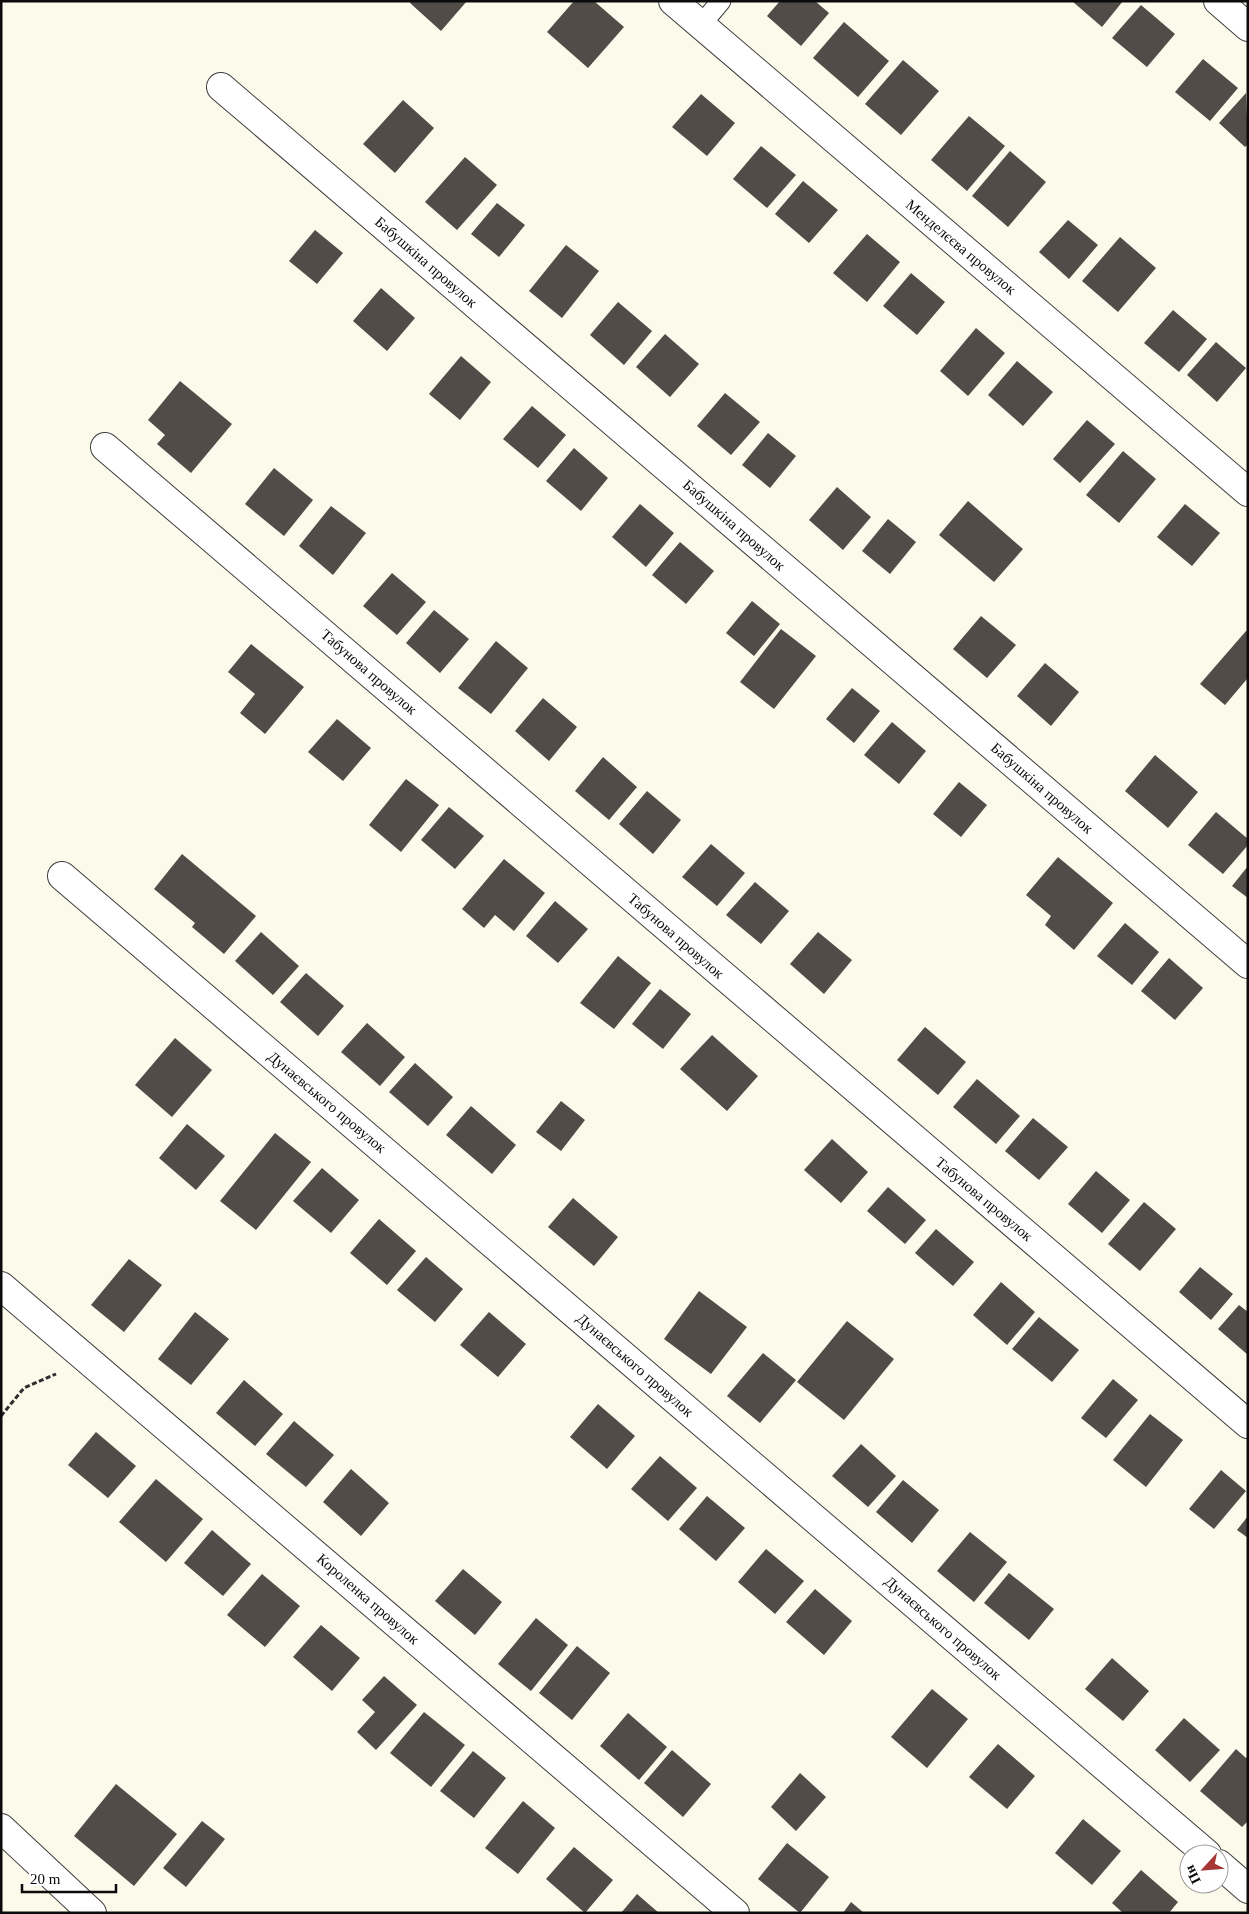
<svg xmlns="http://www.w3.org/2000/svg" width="1249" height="1914" font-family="Georgia,serif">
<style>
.building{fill:#524c49}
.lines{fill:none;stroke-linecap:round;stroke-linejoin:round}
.lane-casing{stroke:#3e3e3e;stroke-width:21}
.street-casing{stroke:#3e3e3e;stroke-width:30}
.path{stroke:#2d2d2d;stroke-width:3;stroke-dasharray:5 2.5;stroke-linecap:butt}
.lane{stroke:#fff;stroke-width:19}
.street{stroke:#fff;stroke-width:28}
.labels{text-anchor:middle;stroke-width:5;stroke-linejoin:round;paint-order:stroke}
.street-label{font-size:15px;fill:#0b0b0b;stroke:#fff}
</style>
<rect width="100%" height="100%" fill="#fcfaeb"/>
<path class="building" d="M411,1H467L441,31L410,3Z
M574,1H594L624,27L588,68L547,32Z
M780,1H815L829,13L801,46L767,16Z
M1072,1H1123L1102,27Z
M1141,5L1175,34L1147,67L1112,38Z
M844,22L889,61L858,97L813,58Z
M1203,59L1238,88L1210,121L1175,92Z
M903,60L939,91L901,135L865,104Z
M1246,93L1248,144L1245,147L1219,123Z
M701,94L735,123L707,156L672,127Z
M403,100L434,128L395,173L363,144Z
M969,116L1005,146L967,191L931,160Z
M761,146L796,175L767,208L733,179Z
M1010,151L1046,182L1008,227L972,196Z
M465,157L497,185L457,230L425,202Z
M803,181L838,210L809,243L775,214Z
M497,203L525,225L499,257L471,234Z
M1068,220L1098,245L1069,279L1039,252Z
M315,230L343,253L317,284L289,261Z
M867,234L900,262L867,302L833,273Z
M1120,237L1156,268L1118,312L1082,281Z
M566,245L599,271L562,318L529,291Z
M911,273L945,302L917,335L883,306Z
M381,288L415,318L387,351L353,321Z
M618,302L652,331L624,365L590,335Z
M1173,310L1207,339L1179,372L1144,343Z
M976,328L1005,353L968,396L940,371Z
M665,334L699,364L670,397L636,367Z
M1216,342L1246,368L1217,402L1187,375Z
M461,356L491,382L460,420L429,394Z
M1017,361L1053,392L1023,426L988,395Z
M180,381L232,424L191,473L157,444L165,435L148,420Z
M725,393L760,422L731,455L697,426Z
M532,406L566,435L538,468L503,439Z
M1087,420L1115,444L1080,483L1053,459Z
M768,433L796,456L770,488L742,465Z
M574,448L608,478L581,511L546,481Z
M1123,451L1156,479L1119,523L1086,495Z
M274,468L313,500L284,536L245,504Z
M837,487L871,517L843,550L809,520Z
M968,501L1023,549L994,582L939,535Z
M640,504L674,533L646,567L612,537Z
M1185,504L1220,533L1192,566L1157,537Z
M331,506L366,533L333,575L299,546Z
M888,519L916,542L890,574L862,551Z
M680,542L714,571L686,604L652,575Z
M392,573L426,602L397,635L363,606Z
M752,601L780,624L754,656L726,633Z
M434,610L469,639L440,673L406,643Z
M981,616L1016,645L987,678L953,649Z
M781,629L816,656L774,709L740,682Z
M1246,631L1248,632V680L1247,679L1225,705L1200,684Z
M496,641L528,668L491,714L458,688Z
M251,644L304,687L265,734L240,713L255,694L228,672Z
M1045,663L1079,692L1051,726L1017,696Z
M852,688L880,711L854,743L826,719Z
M543,698L577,727L549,761L515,731Z
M337,719L371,748L343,781L308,752Z
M892,722L926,751L899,784L864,755Z
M1155,755L1198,792L1168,828L1125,791Z
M603,757L637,787L609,820L575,791Z
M406,779L439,805L401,852L369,825Z
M959,782L987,805L961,837L933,814Z
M647,791L681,820L653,854L619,824Z
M449,807L484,836L455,869L421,840Z
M1216,812L1248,839V845L1223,874L1188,845Z
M711,844L745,873L717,906L682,877Z
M182,854L256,916L224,954L192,927L195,923L154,889Z
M1058,857L1113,903L1074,950L1045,925L1051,916L1026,895Z
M504,859L545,893L514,931L495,915L484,928L462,909Z
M1248,866V898L1232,886Z
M755,882L789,911L761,944L726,915Z
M555,901L588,929L558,963L526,936Z
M1125,923L1159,952L1132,985L1097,956Z
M261,932L299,966L273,995L235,961Z
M818,932L852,960L824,994L790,964Z
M618,956L651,983L614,1029L580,1003Z
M1169,958L1203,988L1175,1020L1141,991Z
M306,973L344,1006L318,1036L280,1002Z
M660,989L691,1014L663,1049L632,1024Z
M367,1023L405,1057L380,1086L341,1052Z
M925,1027L966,1062L938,1095L897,1060Z
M712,1035L758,1076L727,1111L680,1069Z
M175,1038L212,1070L172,1117L135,1085Z
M415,1063L453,1097L428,1126L389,1092Z
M977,1079L1020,1116L996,1144L953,1107Z
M561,1101L585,1120L561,1151L536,1132Z
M471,1106L516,1145L492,1174L446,1135Z
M1033,1118L1068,1147L1039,1180L1005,1151Z
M187,1124L225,1156L196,1190L159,1158Z
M275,1133L311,1162L256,1230L220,1201Z
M832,1139L868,1172L841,1203L804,1170Z
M322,1168L359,1200L331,1233L293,1201Z
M1096,1171L1130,1200L1102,1233L1068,1204Z
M888,1187L926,1220L905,1244L867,1211Z
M573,1198L618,1237L594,1266L548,1227Z
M1144,1202L1176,1229L1140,1271L1108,1244Z
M379,1219L416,1251L387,1285L350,1253Z
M936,1229L974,1262L953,1286L915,1253Z
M426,1257L463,1289L435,1322L397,1290Z
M129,1259L162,1285L124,1332L91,1305Z
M1200,1267L1233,1294L1211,1320L1179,1292Z
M1001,1282L1035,1312L1007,1345L973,1315Z
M699,1291L747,1327L711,1374L664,1339Z
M1239,1305L1248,1312V1355L1218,1329Z
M195,1312L229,1339L191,1385L158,1359Z
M489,1312L526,1344L498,1377L460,1345Z
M1039,1317L1079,1350L1052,1382L1012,1349Z
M847,1321L894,1359L844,1420L797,1382Z
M763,1353L796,1380L760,1423L727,1396Z
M1113,1379L1138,1400L1106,1438L1081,1418Z
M244,1380L283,1414L255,1446L216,1413Z
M598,1404L635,1436L607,1469L570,1437Z
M1150,1414L1183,1440L1146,1487L1113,1460Z
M294,1421L334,1455L306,1487L266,1454Z
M96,1432L136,1466L108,1498L68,1465Z
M861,1444L896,1476L868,1507L832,1476Z
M660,1456L697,1488L668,1521L631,1489Z
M351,1469L389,1503L361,1536L323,1502Z
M1221,1470L1246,1491L1214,1529L1189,1509Z
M156,1479L203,1519L166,1562L119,1522Z
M903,1480L939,1510L912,1543L876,1512Z
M707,1496L745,1528L716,1561L679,1529Z
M1248,1516V1538L1237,1530Z
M212,1530L251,1564L223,1596L184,1563Z
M970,1532L1007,1562L974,1602L937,1571Z
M766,1549L804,1581L775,1614L738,1582Z
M463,1569L502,1602L475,1635L435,1601Z
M1009,1573L1054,1609L1029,1640L984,1603Z
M262,1574L300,1606L265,1647L227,1615Z
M815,1589L852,1621L824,1655L786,1622Z
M536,1618L568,1645L531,1691L498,1664Z
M321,1625L360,1658L332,1691L293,1657Z
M577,1646L610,1673L572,1720L539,1693Z
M1112,1658L1149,1691L1123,1721L1085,1689Z
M384,1676L417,1705L376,1750L357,1732L375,1712L362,1700Z
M932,1689L968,1719L927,1768L891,1737Z
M424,1712L465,1745L431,1787L390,1753Z
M628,1713L667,1747L639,1780L600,1746Z
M1184,1718L1220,1750L1190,1782L1155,1750Z
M998,1744L1035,1776L1007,1809L969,1777Z
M1236,1749L1246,1758L1248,1757V1821L1242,1827L1200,1791Z
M672,1750L711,1784L683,1817L644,1783Z
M473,1751L506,1778L474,1818L440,1791Z
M800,1773L826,1797L796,1831L771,1807Z
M116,1784L177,1834L134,1886L74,1836Z
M523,1801L555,1828L518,1874L485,1848Z
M1083,1819L1121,1851L1092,1885L1055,1853Z
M202,1821L225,1839L186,1887L163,1868Z
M787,1843L829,1877L800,1913L758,1879Z
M574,1847L613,1880L585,1913L546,1879Z
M1141,1870L1178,1902L1169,1913H1123L1112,1903Z
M637,1894L659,1913H621Z
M851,1902L864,1913H843Z"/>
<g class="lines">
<defs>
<path id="lane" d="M701,25L721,1"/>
<path id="street" d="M673,1L1248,492
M1218,1L1248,27
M221,87L1248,964
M105,447L1248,1424
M62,876L1207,1854
M1,1286L735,1913
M1,1828L92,1913
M1219,1864L1248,1889"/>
</defs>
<use href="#lane" class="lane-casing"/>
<use href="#street" class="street-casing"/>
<path class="path" d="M1,1416L24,1388L56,1374"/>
<use href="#lane" class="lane"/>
<use href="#street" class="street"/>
</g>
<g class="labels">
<g class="street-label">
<text transform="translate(961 247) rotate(40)" y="5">Менделєєва провулок</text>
<text transform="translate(426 262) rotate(41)" y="5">Бабушкіна провулок</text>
<text transform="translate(734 525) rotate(41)" y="5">Бабушкіна провулок</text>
<text transform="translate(369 672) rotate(41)" y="5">Табунова провулок</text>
<text transform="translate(1042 788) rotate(41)" y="5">Бабушкіна провулок</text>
<text transform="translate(676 936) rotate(41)" y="5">Табунова провулок</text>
<text transform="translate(327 1102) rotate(40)" y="5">Дунаєвського провулок</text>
<text transform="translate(984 1199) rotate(40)" y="5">Табунова провулок</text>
<text transform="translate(635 1365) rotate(41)" y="5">Дунаєвського провулок</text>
<text transform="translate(368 1599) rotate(41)" y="5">Короленка провулок</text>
<text transform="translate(943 1628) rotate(41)" y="5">Дунаєвського провулок</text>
</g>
</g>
<rect width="1249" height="1914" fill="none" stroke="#0b0b0b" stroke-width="5"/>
<g transform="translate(1204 1869) rotate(244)"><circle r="24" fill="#ffffff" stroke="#9d9d9d"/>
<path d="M0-4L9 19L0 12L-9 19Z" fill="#a73736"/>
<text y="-8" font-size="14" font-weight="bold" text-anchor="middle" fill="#0b0b0b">Пн</text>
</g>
<path d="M22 1884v8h94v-8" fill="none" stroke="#0b0b0b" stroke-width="2.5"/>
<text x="30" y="1884" font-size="15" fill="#0b0b0b" stroke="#ffffff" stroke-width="4" paint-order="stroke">20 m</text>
</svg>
